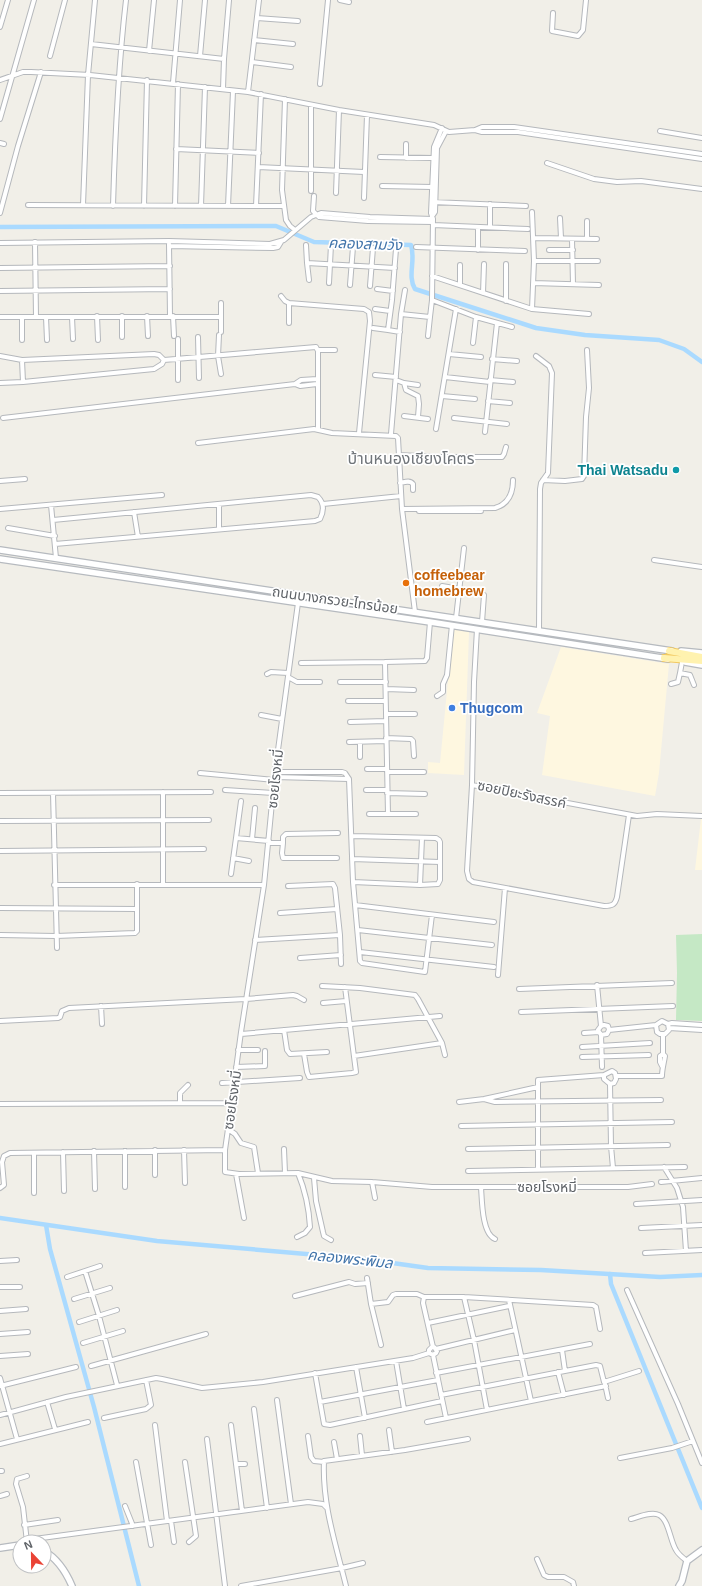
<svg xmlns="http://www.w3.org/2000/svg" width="702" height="1586" font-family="Arial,'Noto Sans Thai',sans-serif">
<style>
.commercial{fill:#fef7e0}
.green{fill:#c5e8c5}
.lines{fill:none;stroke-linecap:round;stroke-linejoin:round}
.canal{stroke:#aadaff;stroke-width:4.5}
.street-casing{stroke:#b5b8bc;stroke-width:6}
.secondary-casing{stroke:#b6babf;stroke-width:8}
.primary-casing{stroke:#f2c960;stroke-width:8}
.street{stroke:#fff;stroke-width:4}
.secondary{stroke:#fff;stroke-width:5.5}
.primary{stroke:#fff2af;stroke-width:6}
.culture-dot{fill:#0f9aa8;stroke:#fff;stroke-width:1.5}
.food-dot{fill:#e8710a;stroke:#fff;stroke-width:1.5}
.shop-dot{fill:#3f7fe0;stroke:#fff;stroke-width:1.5}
.labels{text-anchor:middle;stroke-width:3.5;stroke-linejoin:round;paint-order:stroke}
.culture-label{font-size:14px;font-weight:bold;fill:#0d838f;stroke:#fff;text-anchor:end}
.food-label{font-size:14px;font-weight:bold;fill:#c56008;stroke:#fff;text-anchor:start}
.street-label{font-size:14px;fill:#5f6368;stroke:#fff}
.shop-label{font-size:14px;font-weight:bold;fill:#366cbe;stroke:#fff;text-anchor:start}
.water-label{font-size:15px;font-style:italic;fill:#4174aa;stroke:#fff}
.quarter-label{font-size:16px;fill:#70757a;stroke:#fff}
</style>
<rect width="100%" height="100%" fill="#f1efe8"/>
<path class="commercial" d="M453,629L469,632L464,775L428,773V762L440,763Z
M561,647L669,664L659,773L655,796L542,775L550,716L537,713Z
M702,776V870H695L702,810Z"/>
<path class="green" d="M702,934V1021L676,1020L677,973L676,935Z"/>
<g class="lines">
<path class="canal" d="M0,227L276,226L314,242L411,245C416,260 407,276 415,289L536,328L585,335L659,340L684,349L702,362
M0,1218L157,1241L364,1259L428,1268L541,1270L660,1277L702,1275
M46,1225L50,1249L94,1407L139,1586
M610,1274L611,1284L702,1508"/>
<defs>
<path id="street" d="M340,0L349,2
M553,13L552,31L578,36L583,30L586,0
M257,18L298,21
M0,27L8,0
M254,40L293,44
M91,44L224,59
M149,51L154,0
M50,56L65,0
M200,56L205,0
M252,62L291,67
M0,80L23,72H31L90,75L248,92L339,110L434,125L449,132L475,130L482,127H514L702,154
M173,83L180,0
M320,84L328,0
M223,89L224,59L229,0
M248,92L259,0
M285,99L282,190L286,220L290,226L295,230
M0,119L34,0
M475,130L482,132H518L702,159
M660,131L702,138
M0,143L4,144
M176,149L259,153
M380,157L433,158
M406,158V144
M547,163L594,179L617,182L641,181L702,189
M258,167L364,172
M382,186L432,187
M311,191V105
M336,193L339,110
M314,196L313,211L319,217L368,221L433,222
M364,198L367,115
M432,202L526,206
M490,204V227
M28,205L284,206
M83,205L88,75L95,0
M113,206C115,137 118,68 126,0
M144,206L147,80
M175,206L178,84
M201,206L205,87
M228,206L233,91
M256,206L261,94
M0,213L18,146L41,72
M433,215L435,212L437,148L446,131
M560,218L561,238
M587,221V239
M433,225L528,229
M534,238L597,239
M572,239L573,284
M35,242L36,317
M0,243L169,241L270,244L284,240L311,217L321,213L370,217L433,219
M169,244L170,316
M306,245L307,263L395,268
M170,246L273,248L278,247L281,242
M416,247L525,251
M396,249L392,300L388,330L400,332
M478,250V227
M549,250H573
M534,261H598
M307,263L309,280
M0,268L170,266
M432,276L532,309L534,261L532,212
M329,283L331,245
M533,283L599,285
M350,285L353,247
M460,285V265
M370,286L373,248
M377,289L393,291
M0,291L170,289
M483,293L484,264
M281,296L285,301L289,303L364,309L369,312L370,321L359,433
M432,300L476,317L512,327
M506,301V264
M289,303V323
M375,309L390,311
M532,309L589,314
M401,314L405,290
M97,316L98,340
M122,316V337
M147,316L148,336
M173,316L174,336
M0,317H221
M46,317L47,340
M72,317L73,339
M373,328L388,330
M221,332V303
M219,335L218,356L221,374
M428,336L430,317
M198,337L199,378
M178,339V380
M22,340V317
M473,343L476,317
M318,350H335
M449,354L481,357
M0,356L22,360L154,354L159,355L164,360L316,347L318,351V429
M536,356L549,366L552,373L548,473L541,483L540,489L539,631
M492,359L517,361
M22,360L23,382
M375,375L396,377
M445,377L490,382
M396,380L404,383L406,390L418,396L419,404L418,417
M490,380L513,382
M0,383L23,382L154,369L162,364L164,360
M404,383L418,385
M295,384L300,386L317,384
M442,396L475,399
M488,401L510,403
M404,416L428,419
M3,418L295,384L301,380L317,379
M454,418L507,424
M436,429L456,309
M485,432L497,323
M391,434L401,314L430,317L432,300L433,219L431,213L434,147L442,128
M198,443L314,429L332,433L396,436L398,438L402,509L415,612
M399,455L440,457H502L504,454L506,447
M543,480L565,481L582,479L584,476L586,417L589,388L587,350
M0,481L25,479
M400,483C405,482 410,480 413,484V490
M219,504V529
M323,504L401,496
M51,505L56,558
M0,509L162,495
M402,509L495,508C509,504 513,493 513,480
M419,511H481
M134,512L138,537
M53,520L311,495L318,497C324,503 324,511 320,519L315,521L55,544
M8,528L55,536
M654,560L702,567
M442,586L460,589
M460,591L484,595L482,622
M298,603L275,772L264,885L241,1032L228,1129L225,1150V1172L239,1174L298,1173L332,1181L372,1182L432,1187H628L652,1184
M456,618L464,548
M477,629L474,682L472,785L637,816L657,814L702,816
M682,662L680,673L690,675L694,685
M301,663L385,662
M267,674L271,672L288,673
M288,677L297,682H320
M340,682H386
M671,684L678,682L680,673
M386,689L414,690
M437,696L443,692V684L447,675L452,625
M348,701H385
M386,714H415
M261,715L282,719
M350,722L386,721
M386,738L411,739L413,741L414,756
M349,742L386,741
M360,757V742
M367,769H387
M275,772H342L345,773L349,779L353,882L360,961L362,963L425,972L432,915
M387,772H424
M200,773L274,780
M275,777L349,779
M472,785L467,871L469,879L473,882L604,906C612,906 615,905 617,897L629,815
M225,790L273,793
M366,790H387
M163,792V884
M0,793L211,792
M53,793L57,948
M387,793L425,794
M241,801L236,838L269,841
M369,814H416
M388,814L385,662L425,661L427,658L430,622
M0,821L209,820
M352,836L436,838L439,840L440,842V880L438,884L420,885L353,882
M252,839L255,808
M269,843H283V837L286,834L338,833
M283,843L282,853L283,858H337
M0,851L204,849
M233,858L249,861
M352,859L440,862
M231,874L236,838
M54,885H264
M420,885L422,838
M288,886L333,884L335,888L340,935
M355,905L494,922
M0,908L137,909
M280,913L337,909
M358,930L492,945
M0,935L56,936L135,933L137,931V884
M255,940L340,935L341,964
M360,952L494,967
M300,958L341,955
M498,975L505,888
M597,985L601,1026L598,1030L601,1035L607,1034L609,1030L608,1026L604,1025L601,1026
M322,986L360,988L415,995L418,999L442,1043L445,1055
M519,989L672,983
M323,1003L346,1001
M101,1006L102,1024
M521,1012L673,1006
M0,1021L58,1018L60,1017L62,1011L69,1008L246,999L293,995L297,996L304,1000
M668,1024L672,1023L702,1025
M669,1028L702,1030
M284,1030L287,1050L290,1054L327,1052
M609,1030L656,1025L662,1021L668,1024L669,1030L665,1034H660L657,1032L656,1025
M584,1033L599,1032
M241,1034L440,1016
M601,1035L602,1067
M582,1047L650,1043
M238,1050H258
M304,1054L307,1072L309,1077L352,1073L356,1072L345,987
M354,1056L442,1043
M582,1057L649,1055
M662,1066L660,1062V1056L663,1054
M236,1067L265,1066V1051
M616,1076H662C662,1069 664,1063 665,1056L663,1054V1035
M222,1083L300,1078
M610,1084L611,1146L613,1168
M484,1099L495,1102L661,1100
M459,1102L484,1099L538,1087
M180,1103V1093L188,1085
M0,1104L231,1103
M461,1126L672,1122
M228,1129L235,1134L241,1143L254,1147L258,1173
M284,1149L285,1173
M468,1149L668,1145
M155,1150V1175
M184,1150L185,1183
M94,1151L95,1189
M63,1152L64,1191
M34,1153V1193
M664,1167L677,1188L683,1207L686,1251
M538,1169V1080L604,1075L612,1071L615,1073L616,1079L614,1083L610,1084L604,1079V1075
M468,1171L685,1167
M236,1174L244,1218
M314,1178L316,1201L323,1232L324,1236L331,1240
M372,1182L375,1198
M661,1182L702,1178
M125,1187V1151
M481,1187C482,1201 482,1234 495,1239
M0,1188L4,1185L2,1162L4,1156L10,1153L225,1150
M636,1204L702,1200
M641,1228L702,1225
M297,1237L305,1233L310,1227C309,1209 305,1190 298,1173
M645,1253L702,1250
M0,1261L17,1260
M85,1271L99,1316L117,1385
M67,1277L100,1266
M367,1278L371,1304L388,1302L393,1295L396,1294H417L424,1297H464L593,1305L596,1307L600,1329
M0,1287H20
M627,1290L678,1404L702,1463
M295,1296L349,1282L355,1284L368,1283
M424,1297L423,1303L433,1347
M464,1297L474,1340L487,1410
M74,1299L110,1288
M509,1300L531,1401
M371,1304L381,1345
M0,1311L26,1309
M79,1322L117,1310
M428,1323L509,1306
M0,1334L28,1332
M83,1343L123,1331
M436,1349L515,1330
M562,1350L565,1371
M433,1355L446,1418
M0,1356L28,1354
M396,1361L404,1409
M91,1366L206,1334
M356,1367L365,1418
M558,1372L564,1395
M315,1373L324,1424L330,1425L442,1401
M436,1373L590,1344
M0,1378L17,1439
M605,1384L608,1398
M0,1386L76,1367
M441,1395L596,1365L600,1366L604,1382L639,1371
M277,1400L291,1504
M47,1402L55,1429
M320,1402L438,1380
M254,1409L267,1508
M0,1415L66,1397L156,1378L162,1379L202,1388L263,1382L413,1358L429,1353V1350L432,1347H434L437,1351L436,1353L433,1355L429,1353
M104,1418L146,1409L151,1405L146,1380
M427,1422L606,1386
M155,1425L167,1521
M231,1425L242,1511
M389,1430L392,1452
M308,1436L311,1457L314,1461L324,1462
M360,1436L362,1455
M207,1439L225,1586
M334,1442L337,1459
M0,1444L88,1422
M620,1458L672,1448L693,1441
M136,1462L151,1545
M185,1462L196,1536L189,1542
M236,1464H245
M0,1471H2
M0,1496L7,1494
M125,1506L133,1526
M631,1519C639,1517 652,1511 659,1515C669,1520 670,1541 676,1550C678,1554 683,1558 687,1561
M171,1521L174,1542
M24,1525L58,1520
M27,1540L308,1502L323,1504L327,1508
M27,1542L23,1507L16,1484L17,1479L27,1476
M537,1559L544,1575L548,1577H564L573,1582L574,1586
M241,1586L342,1568L363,1563
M346,1586C336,1545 322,1504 324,1461L405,1450L468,1439"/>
<path id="secondary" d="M0,550L672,651
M0,559L430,622L668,659
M681,651L702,653
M685,662L702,665
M0,1548L20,1545
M44,1551C58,1559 66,1572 72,1586
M679,1586L682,1581L687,1561L702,1550"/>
<path id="primary" d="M669,651L702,657
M664,658L702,661"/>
</defs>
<use href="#street" class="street-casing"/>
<use href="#secondary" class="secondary-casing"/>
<use href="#primary" class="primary-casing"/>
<use href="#street" class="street"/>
<use href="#secondary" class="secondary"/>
<use href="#primary" class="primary"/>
</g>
<circle class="culture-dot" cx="676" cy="470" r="4"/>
<circle class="food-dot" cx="406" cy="583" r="4"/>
<circle class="shop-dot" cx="452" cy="708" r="4"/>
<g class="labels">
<g class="culture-label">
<text x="668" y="475">Thai Watsadu</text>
</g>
<g class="food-label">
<text x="414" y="580">coffeebear<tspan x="414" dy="16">homebrew</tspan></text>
</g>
<g class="street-label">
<text transform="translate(335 600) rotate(8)" y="5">ถนนบางกรวย-ไทรน้อย</text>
<text transform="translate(275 779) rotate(-84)" y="5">ซอยโรงหมี่</text>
<text transform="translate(522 794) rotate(12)" y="5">ซอยปิยะรังสรรค์</text>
<text transform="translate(232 1100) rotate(-82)" y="5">ซอยโรงหมี่</text>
<text x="547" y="1192">ซอยโรงหมี่</text>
</g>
<g class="shop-label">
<text x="460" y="713">Thugcom</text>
</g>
<g class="water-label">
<text transform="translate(365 244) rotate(2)" y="5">คลองสามวัง</text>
<text transform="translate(350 1259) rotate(6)" y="5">คลองพระพิมล</text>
</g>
<g class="quarter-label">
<text x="411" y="464">บ้านหนองเชียงโคตร</text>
</g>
</g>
<g transform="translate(32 1554) rotate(338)"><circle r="19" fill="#ffffff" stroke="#bfc1c3"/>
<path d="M0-3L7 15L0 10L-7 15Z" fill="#ea4335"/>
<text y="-6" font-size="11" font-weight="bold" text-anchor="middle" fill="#5f6368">N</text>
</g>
</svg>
